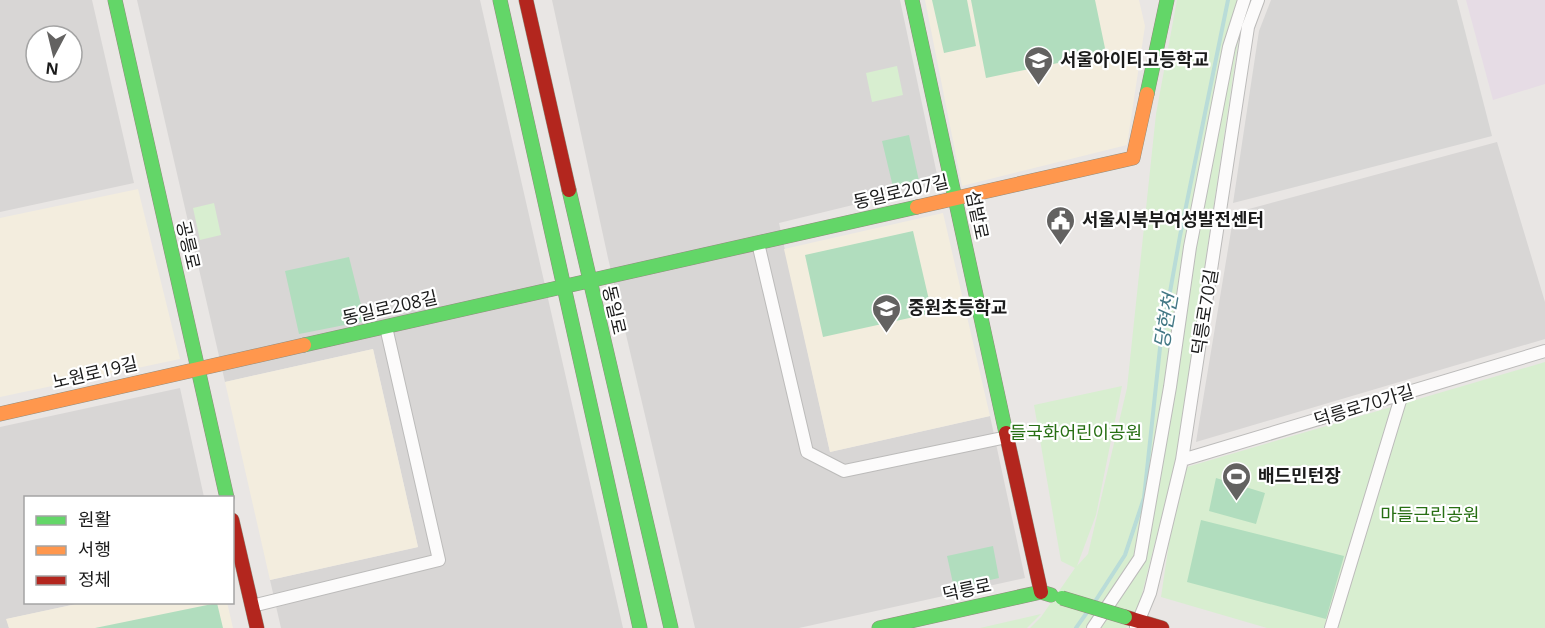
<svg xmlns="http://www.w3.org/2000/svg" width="1545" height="628" font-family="'Open Sans','Noto Sans KR',sans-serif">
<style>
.residential{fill:#d8d6d5;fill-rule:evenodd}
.industrial{fill:#e6dce5}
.education{fill:#f3edde}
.religious{fill:#d7d6d5}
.park{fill:#d8eed0}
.pitch{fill:#b1ddbe}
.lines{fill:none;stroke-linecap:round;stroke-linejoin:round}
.stream{stroke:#b9dcd8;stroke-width:4}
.street-casing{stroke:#bcbbba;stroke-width:14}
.fast-casing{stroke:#928d7e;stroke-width:15}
.slow-casing{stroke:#928d7e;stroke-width:15}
.jam-casing{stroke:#928d7e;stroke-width:15}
.street{stroke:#fcfbfb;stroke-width:12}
.fast{stroke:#63d668;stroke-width:14}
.slow{stroke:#ff974d;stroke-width:14}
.jam{stroke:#b3261e;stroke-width:14}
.fast-bridge-casing{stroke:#928d7e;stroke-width:15;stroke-linecap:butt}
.fast-bridge{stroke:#63d668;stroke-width:14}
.labels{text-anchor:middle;stroke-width:4.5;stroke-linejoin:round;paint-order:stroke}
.poi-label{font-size:18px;font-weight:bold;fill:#1b1b1b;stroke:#fff;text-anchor:start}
.street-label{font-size:18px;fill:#1b1b1b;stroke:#fff}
.park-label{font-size:18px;fill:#276f13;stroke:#fff}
.water-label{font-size:20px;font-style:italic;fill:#437885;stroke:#fff}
</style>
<rect width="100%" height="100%" fill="#e9e6e4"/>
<path class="residential" d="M0,0H92L134,183L0,212ZM36,36H72V72H36Z
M137,0H480L623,628H281L270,580L418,547L373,349L225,382Z
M552,0H900L939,184L779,223L830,452L990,416L1025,578L799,628H695L608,258Z
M1497,142L1545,302V339L1196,442L1234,213Z
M180,388L204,497L26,498V602L81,603L7,619L9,628H0V427Z"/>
<path class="industrial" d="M1466,0H1545V84L1493,100Z"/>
<path class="education" d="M925,0H1139L1145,26L1127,145L962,186Z
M138,189L180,359L0,397V218Z
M943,213L990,416L830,452L784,249Z
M373,349L418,547L270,580L225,382Z
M227,602L233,628H9L6,619L81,603Z"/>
<path class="religious" d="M1271,0H1457L1492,136L1233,203L1259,31Z"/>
<path class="park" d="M1177,0H1249L1242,16L1176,459L1139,606L1126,628H1030L1041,617L1075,568L1061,561L1034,405L1122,386L1096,515L1077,566L1088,554L1127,388L1156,114Z
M897,66L903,95L872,102L866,73Z
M214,203L221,235L200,240L193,208Z
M1545,362V628H1267L1161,597L1180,469Z
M1041,614L1027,628H980Z"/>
<path class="pitch" d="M932,0H967L976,46L944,53Z
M971,0H1095L1106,53L986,78Z
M909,135L919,181L893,187L882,141Z
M913,231L932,313L823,337L805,255Z
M349,257L365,321L299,334L285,271Z
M1216,478L1265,493L1256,524L1209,511Z
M1201,520L1344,556L1326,619L1187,582Z
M993,546L999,578L954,588L947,556Z
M217,603L223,628H95Z"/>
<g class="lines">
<path class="stream" d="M1094,603L1125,555L1144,498L1160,348L1180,236L1228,0
M1076,628L1088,611"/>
<defs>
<path id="street" d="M758,243L807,452L844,471L1007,437
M1182,460L1545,351
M252,606L439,560L386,327
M1136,627L1150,593L1182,460L1248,27L1258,0
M1093,628L1140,558L1170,387L1190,247L1229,47L1244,0
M1331,628L1402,394"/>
<path id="fast" d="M115,0L227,498
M500,0L640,628
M912,0L1006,433
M1147,94L1167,0
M569,190L671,628
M304,345L917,207
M879,628L1041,592L1051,595"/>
<path id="slow" d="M917,207L1133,158L1147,94
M0,414L304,345"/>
<path id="jam" d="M526,0L569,190
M1006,433L1041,592
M232,520L257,628
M1125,617L1162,628"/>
</defs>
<use href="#street" class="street-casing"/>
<use href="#fast" class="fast-casing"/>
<use href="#slow" class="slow-casing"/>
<use href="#jam" class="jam-casing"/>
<use href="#street" class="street"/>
<use href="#fast" class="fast"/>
<use href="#slow" class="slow"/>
<use href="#jam" class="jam"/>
<defs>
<path id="fast-bridge" d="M1062,598L1125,617"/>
</defs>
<use href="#fast-bridge" class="fast-bridge-casing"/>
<use href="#fast-bridge" class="fast-bridge"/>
</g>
<defs>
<symbol id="school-pin" viewBox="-11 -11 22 30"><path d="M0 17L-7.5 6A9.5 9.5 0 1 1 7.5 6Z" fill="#636261" stroke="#fff"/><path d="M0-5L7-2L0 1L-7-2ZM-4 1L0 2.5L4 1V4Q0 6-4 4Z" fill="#fff"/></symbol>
<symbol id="civic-pin" viewBox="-11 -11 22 30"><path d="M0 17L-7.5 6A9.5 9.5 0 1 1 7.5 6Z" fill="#636261" stroke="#fff"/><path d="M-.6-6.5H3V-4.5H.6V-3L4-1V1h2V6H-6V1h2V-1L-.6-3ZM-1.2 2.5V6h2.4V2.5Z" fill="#fff"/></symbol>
<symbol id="stadium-pin" viewBox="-11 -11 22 30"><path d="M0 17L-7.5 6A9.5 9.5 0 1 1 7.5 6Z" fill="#636261" stroke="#fff"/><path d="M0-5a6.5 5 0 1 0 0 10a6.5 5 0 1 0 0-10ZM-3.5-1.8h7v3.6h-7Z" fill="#fff"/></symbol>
</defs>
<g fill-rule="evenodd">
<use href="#school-pin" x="1022" y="44" width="33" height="45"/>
<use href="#civic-pin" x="1044" y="204" width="33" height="45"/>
<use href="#school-pin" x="870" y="292" width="33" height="45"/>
<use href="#stadium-pin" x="1220" y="460" width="33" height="45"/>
</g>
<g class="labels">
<g class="poi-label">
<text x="1060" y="66">서울아이티고등학교</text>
<text x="1082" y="226">서울시북부여성발전센터</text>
<text x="908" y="314">중원초등학교</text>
<text x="1258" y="482">배드민턴장</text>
</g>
<g class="street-label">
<text transform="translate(901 192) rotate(-13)" y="6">동일로207길</text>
<text transform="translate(977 215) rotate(78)" y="6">섬밭로</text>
<text transform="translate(188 245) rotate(77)" y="6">공릉로</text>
<text transform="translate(390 308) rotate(-13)" y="6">동일로208길</text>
<text transform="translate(614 310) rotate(77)" y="6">동일로</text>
<text transform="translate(1205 312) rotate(-81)" y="6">덕릉로70길</text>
<text transform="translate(95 373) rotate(-13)" y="6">노원로19길</text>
<text transform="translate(1364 406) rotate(-17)" y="6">덕릉로70가길</text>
<text transform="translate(967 590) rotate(-12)" y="6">덕릉로</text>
</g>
<g class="park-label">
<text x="1076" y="439">들국화어린이공원</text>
<text x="1430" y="521">마들근린공원</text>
</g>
<g class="water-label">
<text transform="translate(1166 321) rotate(-80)" y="7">당현천</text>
</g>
</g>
<rect x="24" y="496" width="210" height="108" fill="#ffffff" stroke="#a4a4a4" stroke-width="1.5"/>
<rect x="36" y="516" width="30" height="9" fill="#63d668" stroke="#a4a4a4" stroke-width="1.5"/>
<text x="78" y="526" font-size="18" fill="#1b1b1b">원활</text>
<rect x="36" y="546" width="30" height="9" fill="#ff974d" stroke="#a4a4a4" stroke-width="1.5"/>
<text x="78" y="556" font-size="18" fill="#1b1b1b">서행</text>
<rect x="36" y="576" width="30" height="9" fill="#b3261e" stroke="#a4a4a4" stroke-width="1.5"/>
<text x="78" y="586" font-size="18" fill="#1b1b1b">정체</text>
<g transform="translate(54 54) rotate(187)"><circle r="28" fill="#ffffff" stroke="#a4a4a4" stroke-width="1.5"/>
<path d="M0-4.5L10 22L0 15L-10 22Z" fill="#636261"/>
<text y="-9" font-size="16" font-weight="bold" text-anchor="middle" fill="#1b1b1b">N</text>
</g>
</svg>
